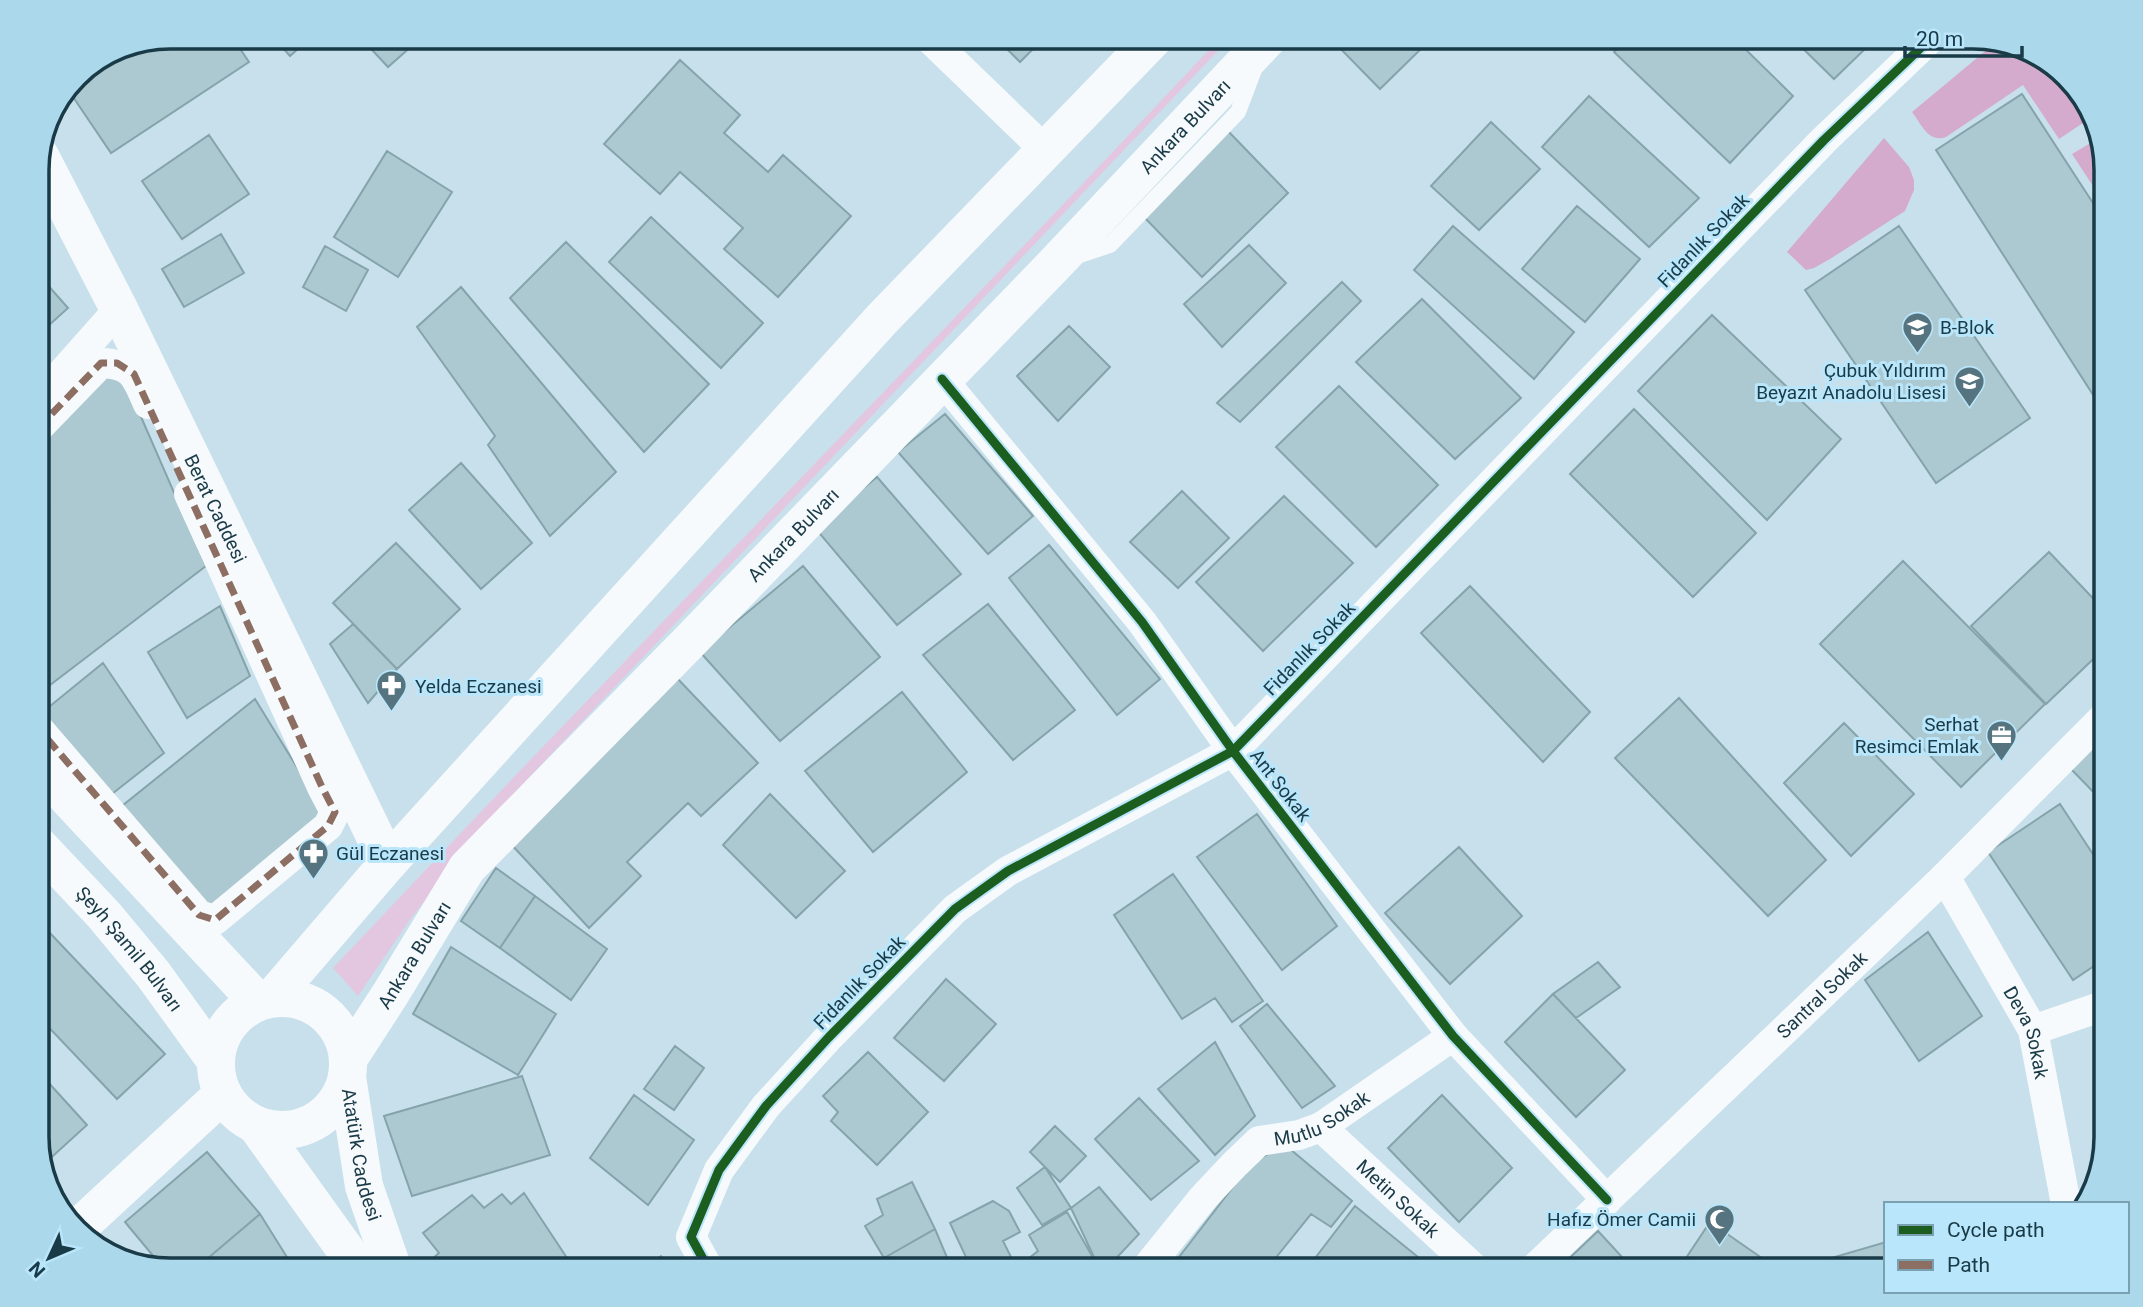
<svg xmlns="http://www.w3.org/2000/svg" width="2143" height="1307" font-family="Roboto,sans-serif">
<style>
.green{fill:#e3c7e0}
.forest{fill:#d4abcc}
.building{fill:#acc9d1;stroke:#85a3aa;stroke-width:2}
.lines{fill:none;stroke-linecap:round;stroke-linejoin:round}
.lane{stroke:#f7fafc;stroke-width:16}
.street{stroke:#f7fafc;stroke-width:30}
.secondary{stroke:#f7fafc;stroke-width:38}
.quiet{stroke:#8d6e63;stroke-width:7;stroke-dasharray:14 7;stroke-linecap:butt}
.cycleway-casing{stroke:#b9e6fa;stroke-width:13}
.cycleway{stroke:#1b5e20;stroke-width:9}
.labels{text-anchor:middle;stroke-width:6;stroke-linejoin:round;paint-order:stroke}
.street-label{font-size:19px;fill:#193a47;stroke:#b9e6fa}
.poi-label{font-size:19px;fill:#193a47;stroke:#b9e6fa;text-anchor:start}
.rim{fill:none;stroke:#193a47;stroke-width:3.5}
</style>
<rect width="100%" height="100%" fill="#c8e0eb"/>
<path class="green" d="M1221,37H1231L485,824L409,921L358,996L333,968C627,655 928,350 1221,37Z"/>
<path class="forest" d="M1995,43L2040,55L2088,103L2092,117L2059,139L2023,85L1946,137C1928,143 1922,125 1912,112Z
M1884,138L1909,167L1914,180V190L1905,211L1830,259L1814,268L1806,270L1787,252Z
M2099,138L2106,162V206L2072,154Z"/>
<path class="building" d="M170,37H232L249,62L111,153L69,91L76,75L119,47Z
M273,37H311L290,56Z
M360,37H422L388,67Z
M770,37H794L784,49Z
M995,37H1045L1020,62Z
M1329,37H1423L1428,42L1380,89Z
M1628,37H1733L1793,96L1730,163L1614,52Z
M1791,37H1859L1868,46L1834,79Z
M680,60L740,115L724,133L768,172L783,155L851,216L778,297L724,249L743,228L680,172L660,194L604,144Z
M2022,94L2106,223V415L1936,150Z
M1589,96L1699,198L1649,247L1542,147Z
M1491,122L1540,169L1479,230L1431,186Z
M1228,131L1288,193L1202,277L1143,216Z
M209,135L249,194L182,239L142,181Z
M387,151L452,192L398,277L334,237Z
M1577,206L1640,259L1585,322L1522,269Z
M651,217L763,323L721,368L609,262Z
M1453,226L1574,332L1534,379L1414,270Z
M1899,226L2030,418L1936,483L1805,290Z
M221,234L244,273L184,307L162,269Z
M566,242L709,384L644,452L510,298Z
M1249,245L1286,283L1222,347L1184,304Z
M325,246L368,270L346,311L303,287Z
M37,273L68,308L37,336Z
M1342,282L1361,301L1240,422L1217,403Z
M461,287L616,472L550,536L488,445L495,436L417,327Z
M1422,299L1521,398L1455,459L1356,362Z
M1712,315L1841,439L1767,520L1638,391Z
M1069,326L1110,367L1058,421L1017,376Z
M101,368L125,380L206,566L37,695V436Z
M1339,386L1438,485L1376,547L1276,447Z
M1634,409L1756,533L1693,597L1570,474Z
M945,414L1033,516L988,554L898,452Z
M461,463L532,543L481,589L409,510Z
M877,477L961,574L897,625L815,528Z
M1182,491L1229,538L1178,588L1130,542Z
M1284,496L1353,563L1263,651L1196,582Z
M396,543L460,609L397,669L333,603Z
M1049,545L1160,679L1117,715L1009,578Z
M2049,552L2106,612V647L2046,704L1971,626Z
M1903,561L2045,704L1961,787L1820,644Z
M803,566L880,657L780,741L700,652Z
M1470,586L1590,712L1543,762L1421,633Z
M988,604L1075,710L1013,760L923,655Z
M220,606L250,676L187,718L148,652Z
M353,624L397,669L368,703L330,644Z
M103,663L164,753L112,794L39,715Z
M676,677L758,763L701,816L688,803L627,862L641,876L589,928L509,842Z
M902,692L967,772L873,852L805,771Z
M1679,698L1826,860L1768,916L1615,758Z
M255,699L327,816L208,915L122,806Z
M1844,723L1914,794L1851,856L1784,783Z
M2106,731V805L2069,767Z
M770,794L845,871L796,918L723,845Z
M2060,804L2106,874V958L2073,980L1988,852Z
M1257,814L1337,926L1282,970L1197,857Z
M1459,847L1522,916L1450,984L1385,913Z
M496,868L535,896L500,948L461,921Z
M1173,874L1263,1001L1232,1022L1215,998L1182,1019L1114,915Z
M535,896L607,949L571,1000L500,948Z
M48,931L165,1054L117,1099L37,1015V941Z
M1928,932L1982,1016L1919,1061L1865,980Z
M451,947L556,1014L518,1075L413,1014Z
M1598,962L1620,987L1576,1018L1553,994Z
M946,979L996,1024L944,1081L894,1038Z
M1553,994L1625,1070L1576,1117L1505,1042Z
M1267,1004L1335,1086L1302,1108L1240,1026Z
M1215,1042L1255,1116L1215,1155L1158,1089Z
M675,1046L704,1068L674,1110L644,1089Z
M868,1052L928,1112L877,1165L831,1121L838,1112L823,1096Z
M37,1070L87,1125L43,1165L37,1145Z
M522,1076L550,1155L412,1196L384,1116Z
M634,1095L694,1140L648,1205L590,1158Z
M1442,1095L1512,1168L1459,1222L1388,1148Z
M1139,1098L1199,1161L1151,1200L1095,1139Z
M1055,1126L1086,1156L1060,1182L1030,1152Z
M1284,1144L1352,1201L1331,1227L1311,1214L1266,1270H1189L1176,1261L1250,1165Z
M207,1152L260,1214L194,1270L164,1269L125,1222Z
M1045,1167L1071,1208L1042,1225L1017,1188Z
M912,1182L935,1229L884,1258L865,1226L883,1215L877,1199Z
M1099,1187L1139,1234L1105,1270H1100L1071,1208Z
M524,1193L575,1270H437L430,1261L439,1253L423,1233L472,1195L484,1208L502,1194L511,1204Z
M993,1201L1009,1211L1020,1232L1003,1241L1014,1263L999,1270H972L950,1223Z
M1355,1206L1434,1270H1306Z
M1067,1212L1100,1270H1022L1019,1266L1038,1251L1029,1235Z
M260,1214L295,1270H194Z
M1710,1222L1779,1270H1678Z
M935,1229L951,1267L945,1270H891L884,1258Z
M1598,1231L1634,1270H1557Z
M1886,1242V1270H1813L1811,1264Z
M661,1256L671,1270H640Z"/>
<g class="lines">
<path class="lane" d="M1074,257L1110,245L1238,112L1254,70"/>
<g class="street">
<path d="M928,37L1045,150"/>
<path d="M942,379L1142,622L1233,751L1453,1036L1607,1200"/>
<path d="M41,397L119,309"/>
<path d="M37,429L101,363C134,364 136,377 148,404"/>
<path d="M37,727L199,915L215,920L328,826L335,812L322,787L189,494"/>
<path id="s1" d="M1945,877L2033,1030L2066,1204"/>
<path d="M2033,1030L2106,1005"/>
<path id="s2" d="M1321,1127L1476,1270"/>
<path d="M709,1270L691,1237L719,1170L766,1106L829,1037L955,909L1008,871L1233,751L1824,140L1932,37"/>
<path id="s3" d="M1145,1270L1203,1198L1234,1165L1259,1141L1299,1135L1321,1127L1453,1036"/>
<path id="s4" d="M1533,1270L1945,877L2106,715"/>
</g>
<g class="secondary">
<path id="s5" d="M40,156L119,309L388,863"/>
<path d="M37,765L258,1002"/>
<path id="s6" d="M37,844L104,915L153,974L216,1061"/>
<path d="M273,997L388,863L882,319L1155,37"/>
<circle cx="282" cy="1064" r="66"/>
<path id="s7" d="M349,1058L391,993L467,868L691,640L1055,264L1269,37"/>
<path id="s8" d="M347,1077L364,1186L393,1270"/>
<path d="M256,1125L360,1270"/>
<path d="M78,1228L223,1094"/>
</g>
<path class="quiet" d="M37,429L101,363H117L134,374L322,787L335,812L328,826L215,920L199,915L37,727"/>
<defs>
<path id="cycleway" d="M942,379L1142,622L1233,751L1453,1036L1607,1200
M709,1270L691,1237L719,1170L766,1106L829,1037L955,909L1008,871L1233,751L1824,140L1932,37"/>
</defs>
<use href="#cycleway" class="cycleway-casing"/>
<use href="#cycleway" class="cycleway"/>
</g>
<defs>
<symbol id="school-pin" viewBox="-11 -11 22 30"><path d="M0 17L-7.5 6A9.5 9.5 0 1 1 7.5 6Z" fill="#567480" stroke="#b9e6fa"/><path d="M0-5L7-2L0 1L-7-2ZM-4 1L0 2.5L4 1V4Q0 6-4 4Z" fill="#fff"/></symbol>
<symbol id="pharmacy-pin" viewBox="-11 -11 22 30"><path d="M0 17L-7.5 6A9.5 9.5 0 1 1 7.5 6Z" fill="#567480" stroke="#b9e6fa"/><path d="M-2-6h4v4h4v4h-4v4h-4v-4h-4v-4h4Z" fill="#fff"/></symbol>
<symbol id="office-pin" viewBox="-11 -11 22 30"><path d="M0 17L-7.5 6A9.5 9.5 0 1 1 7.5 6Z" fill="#567480" stroke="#b9e6fa"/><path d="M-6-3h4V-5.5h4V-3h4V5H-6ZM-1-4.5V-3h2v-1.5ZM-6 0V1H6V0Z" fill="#fff"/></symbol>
<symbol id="mosque-pin" viewBox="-11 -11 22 30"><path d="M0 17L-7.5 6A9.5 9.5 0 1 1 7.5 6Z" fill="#567480" stroke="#b9e6fa"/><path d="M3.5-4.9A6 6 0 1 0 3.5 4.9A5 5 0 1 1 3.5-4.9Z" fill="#fff"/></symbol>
</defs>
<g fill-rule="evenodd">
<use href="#school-pin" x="1900" y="310" width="35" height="47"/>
<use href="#school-pin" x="1952" y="364" width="35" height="47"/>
<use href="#pharmacy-pin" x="374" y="668" width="35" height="47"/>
<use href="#office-pin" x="1984" y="718" width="35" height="47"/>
<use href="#pharmacy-pin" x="296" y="836" width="35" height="47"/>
<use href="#mosque-pin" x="1702" y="1202" width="35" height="47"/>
</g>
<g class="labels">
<g class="street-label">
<text dy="7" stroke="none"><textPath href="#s7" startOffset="1256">Ankara Bulvarı</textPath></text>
<text transform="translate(1703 240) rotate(-46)" y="7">Fidanlık Sokak</text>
<text dy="7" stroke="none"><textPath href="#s5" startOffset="394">Berat Caddesi</textPath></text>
<text dy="7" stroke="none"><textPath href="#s7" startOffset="690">Ankara Bulvarı</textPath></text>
<text transform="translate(1309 648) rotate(-46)" y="7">Fidanlık Sokak</text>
<text transform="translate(1281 785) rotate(52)" y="7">Ant Sokak</text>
<text dy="7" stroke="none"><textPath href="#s6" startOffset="140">Şeyh Şamil Bulvarı</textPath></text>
<text dy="7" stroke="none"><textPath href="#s7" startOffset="122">Ankara Bulvarı</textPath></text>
<text transform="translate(859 982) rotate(-46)" y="7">Fidanlık Sokak</text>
<text dy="7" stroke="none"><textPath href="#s4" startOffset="399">Santral Sokak</textPath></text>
<text dy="7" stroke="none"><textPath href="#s1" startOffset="177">Deva Sokak</textPath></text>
<text dy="7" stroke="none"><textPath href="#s3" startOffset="240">Mutlu Sokak</textPath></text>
<text dy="7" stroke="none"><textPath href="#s8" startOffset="79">Atatürk Caddesi</textPath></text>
<text dy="7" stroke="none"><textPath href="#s2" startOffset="105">Metin Sokak</textPath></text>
</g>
<g class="poi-label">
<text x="1940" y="334">B-Blok</text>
<text x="1946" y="377" text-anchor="end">Çubuk Yıldırım<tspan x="1946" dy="22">Beyazıt Anadolu Lisesi</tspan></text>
<text x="415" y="693">Yelda Eczanesi</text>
<text x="1979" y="731" text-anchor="end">Serhat<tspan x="1979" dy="22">Resimci Emlak</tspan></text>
<text x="336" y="860">Gül Eczanesi</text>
<text x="1696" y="1226" text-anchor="end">Hafız Ömer Camii</text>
</g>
</g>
<path d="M0 0H2143V1307H0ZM170 49H1973A121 121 0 0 1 2094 170V1137A121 121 0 0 1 1973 1258H170A121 121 0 0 1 49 1137V170A121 121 0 0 1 170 49Z" fill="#acd8ec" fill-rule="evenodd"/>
<path class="rim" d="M170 49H1973A121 121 0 0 1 2094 170V1137A121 121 0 0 1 1973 1258H170A121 121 0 0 1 49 1137V170A121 121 0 0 1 170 49Z"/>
<rect x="1884" y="1202" width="245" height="91" fill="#b9e6fa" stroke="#79a1b2" stroke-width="2"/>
<rect x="1898" y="1225" width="35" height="10" fill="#1b5e20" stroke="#79a1b2" stroke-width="2"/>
<text x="1947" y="1237" font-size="21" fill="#193a47">Cycle path</text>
<rect x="1898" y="1260" width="35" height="10" fill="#8d6e63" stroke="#79a1b2" stroke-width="2"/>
<text x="1947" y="1272" font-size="21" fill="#193a47">Path</text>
<g transform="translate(49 1258) rotate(226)" stroke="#b9e6fa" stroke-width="5" paint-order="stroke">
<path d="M0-5L12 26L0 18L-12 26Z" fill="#193a47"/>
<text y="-10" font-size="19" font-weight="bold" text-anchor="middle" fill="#193a47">N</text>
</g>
<path d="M1905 46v10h117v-10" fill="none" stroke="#193a47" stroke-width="3.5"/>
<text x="1916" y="46" font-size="21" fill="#193a47" stroke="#b9e6fa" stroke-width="5" paint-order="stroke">20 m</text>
</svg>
